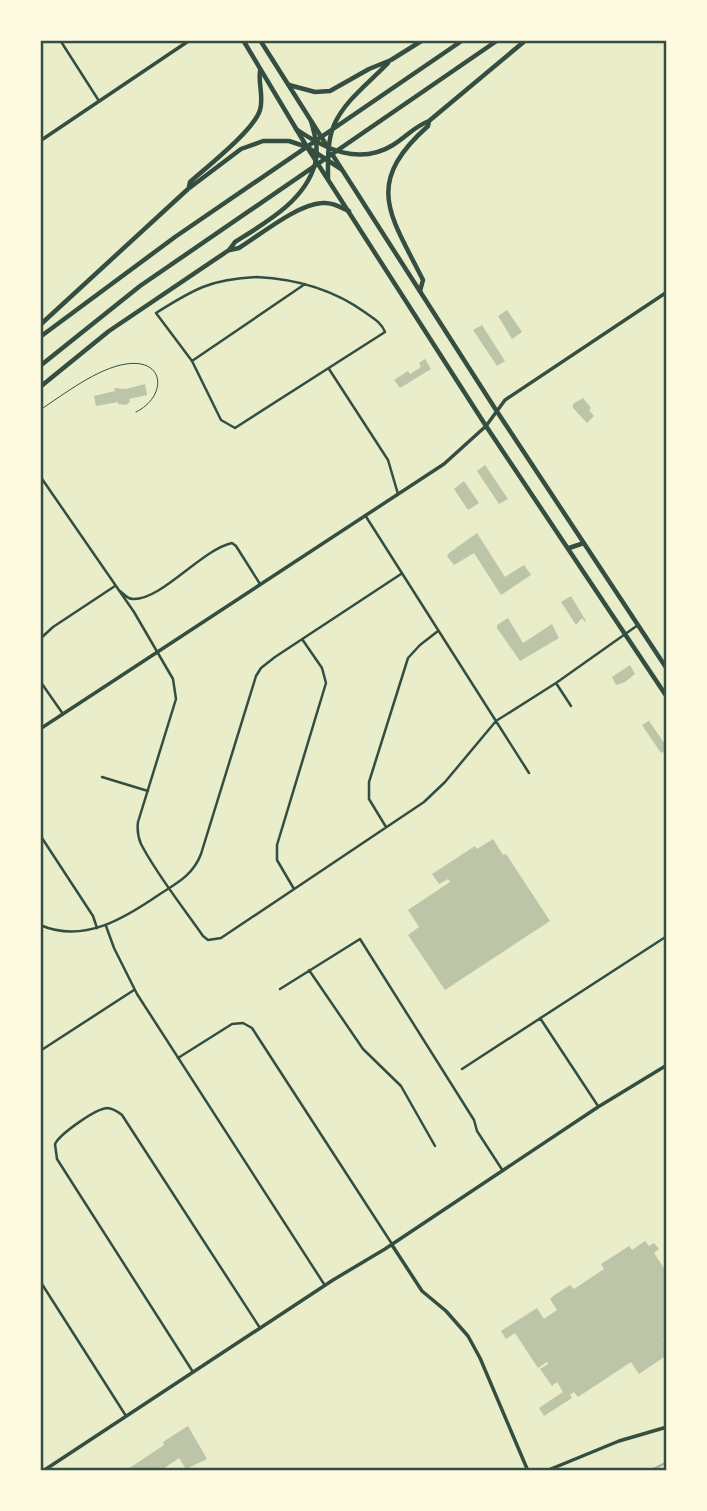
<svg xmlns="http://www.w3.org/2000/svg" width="707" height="1511" font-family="'Asap Condensed',sans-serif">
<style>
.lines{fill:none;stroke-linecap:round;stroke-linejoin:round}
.stream{stroke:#a3b18a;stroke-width:2}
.building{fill:#bcc5a7}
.service{stroke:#344e41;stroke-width:1}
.minor{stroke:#344e41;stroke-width:2.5}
.tertiary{stroke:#344e41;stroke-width:3.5}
.secondary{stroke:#344e41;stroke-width:3.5}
.primary{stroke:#344e41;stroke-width:4.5}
.motorway{stroke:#344e41;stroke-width:4.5}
.neatline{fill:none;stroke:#344e41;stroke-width:2.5}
</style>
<rect width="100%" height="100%" fill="#e9edc9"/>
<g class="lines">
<path class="stream" d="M650,1471L667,1462"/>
</g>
<path class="building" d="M507,310L522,332L512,339L498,316Z
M482,325L505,361L497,366L473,330Z
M425,359L431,369L400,388L394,380L408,371L410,374L421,367L419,363Z
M145,384L147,395L129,399L130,402L126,405L118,404V402L96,406L94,396L115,391L114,388L126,389Z
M583,398L591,408L589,410L594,416L587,423L573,408V404Z
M485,465L508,499L499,504L477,471Z
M464,481L479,503L468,510L454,489Z
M477,533L505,577L524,565L531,575L501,595L474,553L454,565L447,556L449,553Z
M571,596L586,621L585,622L582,618L576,625L561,602Z
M508,618L523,643L552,624L559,638L520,661L497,628V625Z
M630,665L635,674L625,682L616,685L612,677Z
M649,721L667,747V750L661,753L642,725Z
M493,839L503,855L506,854L550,921L445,990L408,935L419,927L408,910L450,882L448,879L439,884L432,874L475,846L477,849Z
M645,1241L649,1246L654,1243L659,1249L654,1253L667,1273V1337L663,1340L667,1346V1355L639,1374L631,1362L578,1397L574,1392L570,1395L572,1398L544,1416L539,1408L563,1392L557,1382L552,1386L540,1369L548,1364L547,1362L538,1368L515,1333L506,1339L501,1331L537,1308L544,1319L557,1310L550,1299L553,1296L570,1285L574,1289L604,1269L601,1264L629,1246L632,1250Z
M188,1426L207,1459L186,1469L179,1458L160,1471H125L164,1445L163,1442Z"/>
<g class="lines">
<path class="service" d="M40,410C64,394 98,368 126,364C166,358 167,397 136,412"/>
<path class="minor" d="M60,40L99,101
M257,277C297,279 333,289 366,313C373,318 382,323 385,332L235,428L221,420L192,361L156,313C194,289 211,279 257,277Z
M192,361L305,284
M329,369L388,460L398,494
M40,476L134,612L173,679L176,699L138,822C137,830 138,837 141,844C157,875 183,907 203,936L208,940L221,938L424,802L445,782L496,721L556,683L638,625
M365,515L529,773
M120,591C124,594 127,599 133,599C162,600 201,550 232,543L236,546L260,584
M40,639L53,627L115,586
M40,681L63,714
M556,683L571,706
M102,777L148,791
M386,827L369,799V782L408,658L420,645L438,631
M40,835L93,916L97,928
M294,889L277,860V845L326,683L322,668L302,639
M40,925C84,944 125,918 160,894C177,883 193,875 201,854L256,676L261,668L275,657L401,574
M106,926L114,948L137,994L324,1284
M309,970L363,1049L401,1086L435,1146
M280,989L360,939L474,1120L477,1131L503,1171
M540,1018L598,1106
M40,1051L134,990
M178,1058L232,1024L243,1023L252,1028L392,1244
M462,1069L667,936
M40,1281L126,1416
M193,1372L57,1159L55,1144C60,1134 95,1109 107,1108C113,1108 118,1112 122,1115L260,1328"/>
<path class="tertiary" d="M40,729L444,464L486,426L505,400L667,292
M392,1245L422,1291L446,1311L468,1336L480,1358L528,1471
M43,1471L333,1280L385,1249L598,1107L667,1065
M546,1471L619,1441L667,1427"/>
<path class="secondary" d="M40,141L190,40"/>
<path class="primary" d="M243,40L307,147L486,426L667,697
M260,40L327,146
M332,154L496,410L667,669
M569,548L584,543"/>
<path class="motorway" d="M289,85L315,92L330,91L369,69L391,60L423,40
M296,129C325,149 359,166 393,145C406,137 415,126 429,121
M328,179C328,161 327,142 334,125C345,100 370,82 388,63
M189,187L190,182C207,167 254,130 260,110C264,96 258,84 260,71
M230,250L239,248C260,235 298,204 322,203C332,202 340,207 349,211
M420,291L423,280C390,214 363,184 428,126L429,121L526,40
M40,325L188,189L241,149L263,141H289L307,147L341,169
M40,337L175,237L463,40
M40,366L140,286L498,40
M40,387L109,331L229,250L235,242C265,223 305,201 315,164C319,150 315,135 311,121"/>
</g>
<rect width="707" height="1511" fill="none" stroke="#fefae0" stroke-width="84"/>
<rect x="42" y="42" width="623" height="1427" class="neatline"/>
</svg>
